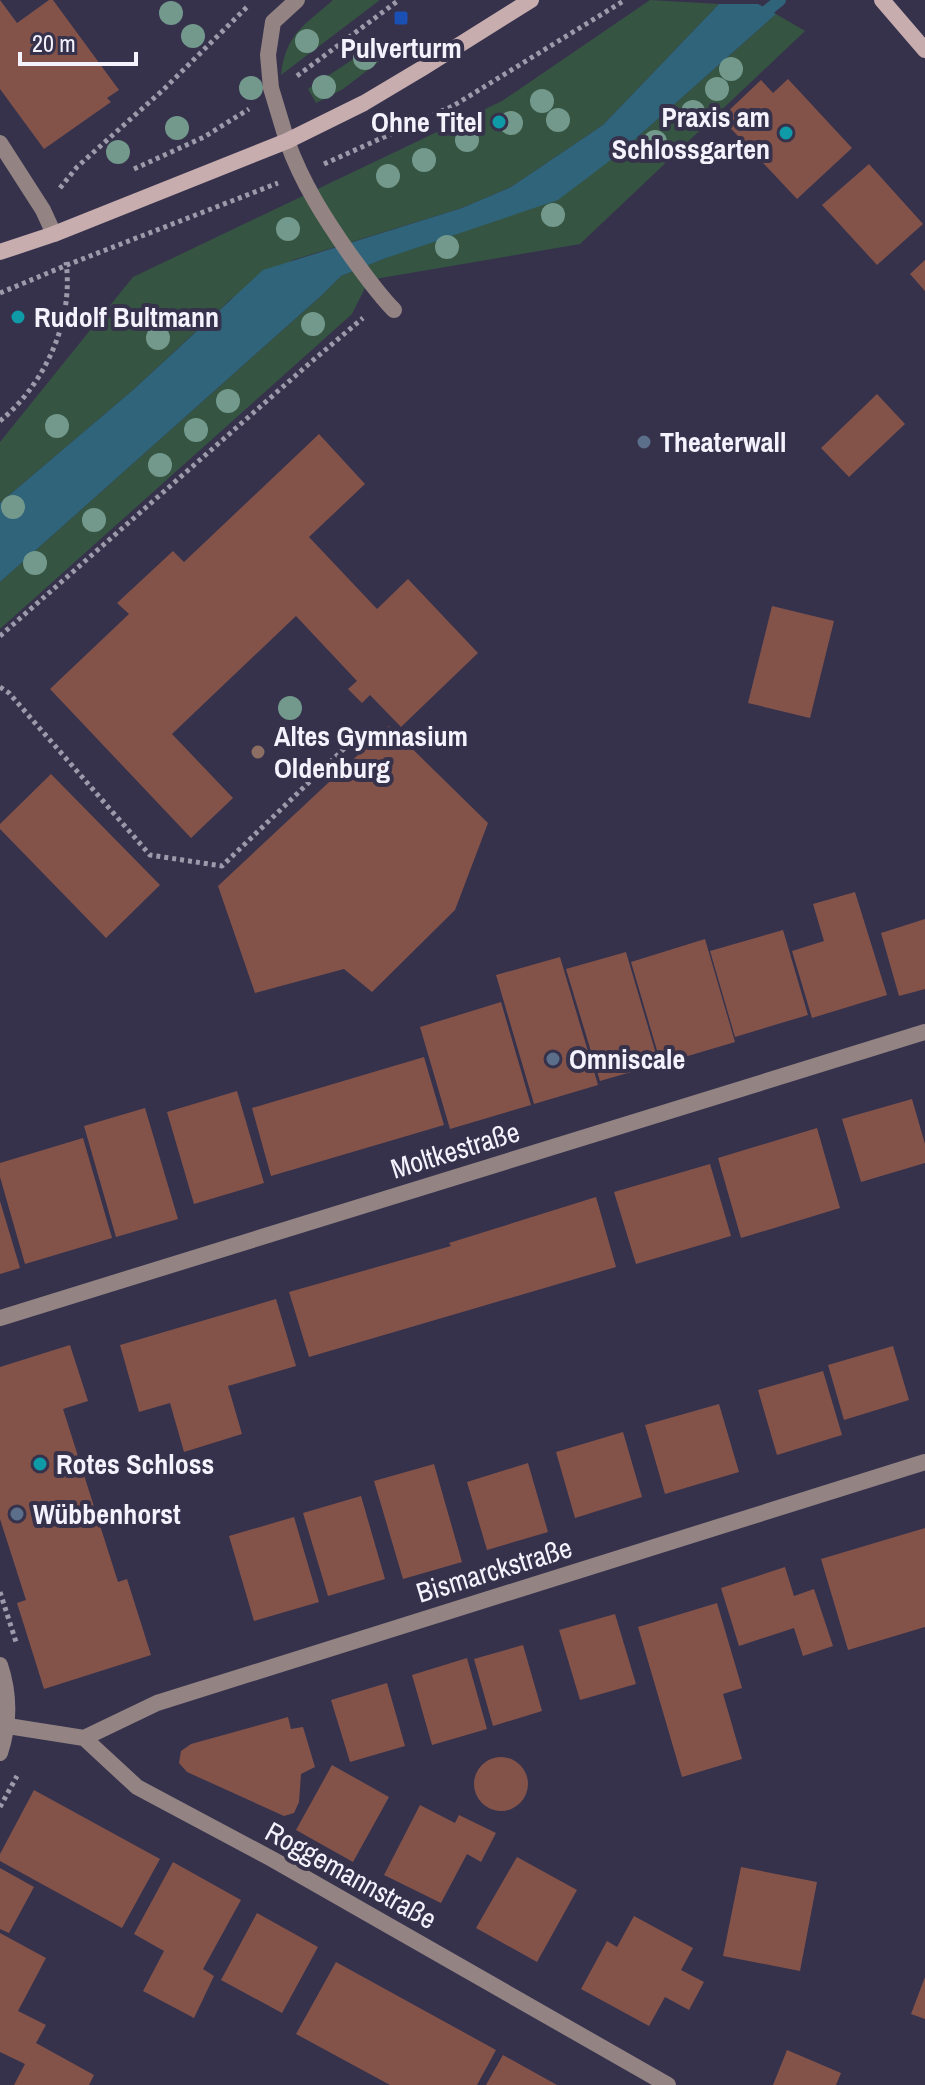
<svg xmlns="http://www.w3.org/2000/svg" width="925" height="2085" font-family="'Archivo Narrow',sans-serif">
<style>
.green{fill:#365442}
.water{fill:#30647a}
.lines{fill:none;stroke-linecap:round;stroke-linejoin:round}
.stream{stroke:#30647a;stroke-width:12}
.building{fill:#83534a}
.path{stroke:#9c9aab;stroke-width:5;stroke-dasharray:4 4;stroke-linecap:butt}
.lane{stroke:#938383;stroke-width:16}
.street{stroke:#938383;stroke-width:16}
.secondary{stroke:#c8adaf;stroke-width:16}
.tree{fill:#72998c}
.transit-dot{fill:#1a4fb4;stroke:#36324c;stroke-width:3}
.culture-dot{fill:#0f9aa8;stroke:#36324c;stroke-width:3}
.service-dot{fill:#5c6f8a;stroke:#36324c;stroke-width:3}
.education-dot{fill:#8d6e63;stroke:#36324c;stroke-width:3}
.labels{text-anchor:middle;stroke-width:8;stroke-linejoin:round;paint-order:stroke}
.poi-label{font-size:28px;font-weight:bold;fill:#f4f3fd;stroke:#36324c;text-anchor:start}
.street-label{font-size:28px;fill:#f4f3fd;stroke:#36324c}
</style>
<rect width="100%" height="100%" fill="#36324c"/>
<path class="green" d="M333,0H380L281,75C286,33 304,26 333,0Z
M650,0L719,4L603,125L511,187L462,208L293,260L231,299L133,390L0,503V442L133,277L502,101Z
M776,14L805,31L580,244L369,280L352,314L0,629V582L322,295L341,276L386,258L616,156Z
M376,44L385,57L343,89L316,103L308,89Z"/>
<path class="water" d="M719,4H758L776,14L616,156L558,200L386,258L341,276L322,295L0,582V503L133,390L263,270L462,208L511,187L603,125Z"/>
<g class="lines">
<path class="stream" d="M758,18L780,0"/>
</g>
<path class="building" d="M0,0L17,23L49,0H53L119,90L107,98L111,102L44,149L0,89Z
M788,79L852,148L797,199L721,118L761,80L773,93Z
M869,164L923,224L877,265L822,205Z
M925,260V291L910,274Z
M877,394L905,424L849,477L821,448Z
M319,434L365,484L309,537L377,609L408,579L478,653L401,727L370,695L362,703L348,689L357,681L296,616L172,734L233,798L191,838L50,689L129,614L117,603L173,551L184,562Z
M772,606L834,621L810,718L748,703Z
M389,726L488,823L455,910L372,992L344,969L255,993L218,886Z
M51,774L160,885L106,938L0,829V824Z
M855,892L887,995L812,1018L792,951L824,941L813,904Z
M925,919V989L899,996L881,933Z
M783,930L808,1015L735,1037L710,951Z
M705,939L735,1042L661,1064L631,962Z
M626,952L659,1064L600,1081L566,969Z
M560,957L598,1085L534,1104L496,975Z
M501,1002L531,1105L450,1129L420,1027Z
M424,1057L444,1125L271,1176L252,1108Z
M237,1091L264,1183L194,1204L167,1112Z
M912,1099L925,1144V1163L861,1182L842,1119Z
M145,1108L178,1219L116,1237L84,1126Z
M817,1128L840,1208L741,1238L718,1158Z
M83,1138L112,1238L25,1264L0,1177V1163Z
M710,1164L731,1236L636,1264L614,1192Z
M596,1197L616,1267L309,1357L289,1292L451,1246L449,1243Z
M0,1201L20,1268L0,1274Z
M276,1299L296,1366L228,1386L242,1434L184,1452L170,1403L139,1412L120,1345Z
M70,1345L88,1401L63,1409L118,1582L127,1579L151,1655L44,1689L17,1603L26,1600L0,1519V1367Z
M893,1346L909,1400L844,1420L828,1365Z
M823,1371L842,1435L777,1455L758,1390Z
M719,1404L739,1472L665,1494L645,1425Z
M623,1432L642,1497L575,1518L556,1452Z
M528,1463L548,1532L487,1550L467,1482Z
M434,1464L462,1562L403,1579L374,1481Z
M361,1496L385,1579L328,1596L303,1513Z
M294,1517L319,1602L254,1621L229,1536Z
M925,1528V1627L848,1650L821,1559Z
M785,1567L794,1596L814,1589L833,1646L803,1656L794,1628L739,1646L721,1588Z
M717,1603L742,1688L723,1694L742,1759L682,1777L638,1627Z
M615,1614L636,1684L580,1700L559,1630Z
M523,1645L542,1711L493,1726L474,1659Z
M467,1658L487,1729L432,1745L412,1675Z
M387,1683L405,1746L350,1762L331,1700Z
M288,1717L291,1729L303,1727L315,1767L301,1774L299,1802L294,1813L284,1816L187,1772L179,1763L181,1751L191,1744Z
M474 1784a27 27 0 1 1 54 0a27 27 0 1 1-54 0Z
M332,1765L389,1797L353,1862L296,1830Z
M34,1790L160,1859L122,1928L0,1861V1854Z
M420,1805L455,1823L459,1815L496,1833L481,1862L467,1854L441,1903L384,1875Z
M517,1857L577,1890L537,1962L476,1928Z
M173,1862L241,1900L203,1969L214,1976L194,2018L143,1991L164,1951L134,1934Z
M741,1867L817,1882L800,1971L723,1956Z
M0,1868L34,1887L9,1933L0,1929Z
M257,1913L318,1947L282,2013L221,1980Z
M634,1916L693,1948L681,1970L704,1982L689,2010L665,1997L649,2026L581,1989L607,1941L617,1947Z
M0,1933L46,1958L18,2011L46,2025L36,2043L94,2075L89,2085H14L25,2064L0,2052Z
M336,1962L496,2050L477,2085H390L296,2034Z
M925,1977V2019L911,2014Z
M787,2050L841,2073L836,2085H773Z
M503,2055L557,2085H486Z"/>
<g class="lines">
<path class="path" d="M297,76L399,0
M324,164L453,106L625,0
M134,169L204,137L249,109
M60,188L77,167L163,90L248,6
M0,293L67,265L278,183
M0,421C45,384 74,321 66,262
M0,636L311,362L363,318
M0,687L9,693L150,855L222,866L354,739
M0,1592L16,1642
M0,1807L17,1776"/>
<path class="lane" d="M287,141C302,183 325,219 351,256C365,275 378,294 394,310"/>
<path class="street" d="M287,141L271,88L268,55L273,22L297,0
M0,143L43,210L54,234
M0,1318L925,1032
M0,1665C10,1695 10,1723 0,1753
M8,1726L84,1738L137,1787L272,1859L668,2085
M84,1738L157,1703L925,1462"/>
<path class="secondary" d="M882,0L925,50
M0,252L54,234L287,141L364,103L421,69L531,0"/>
</g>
<g class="tree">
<circle cx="171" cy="13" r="12"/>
<circle cx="193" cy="36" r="12"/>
<circle cx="307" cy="41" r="12"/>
<circle cx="365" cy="58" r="12"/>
<circle cx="731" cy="69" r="12"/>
<circle cx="324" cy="87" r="12"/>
<circle cx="251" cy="88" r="12"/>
<circle cx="717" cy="89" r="12"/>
<circle cx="542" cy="101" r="12"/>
<circle cx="693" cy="112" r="12"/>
<circle cx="558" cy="120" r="12"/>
<circle cx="511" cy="123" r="12"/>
<circle cx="177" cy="128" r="12"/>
<circle cx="467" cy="140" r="12"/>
<circle cx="655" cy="142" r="12"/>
<circle cx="118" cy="152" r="12"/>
<circle cx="424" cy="160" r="12"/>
<circle cx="388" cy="176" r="12"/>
<circle cx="553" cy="215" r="12"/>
<circle cx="288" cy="229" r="12"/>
<circle cx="447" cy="247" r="12"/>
<circle cx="313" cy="324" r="12"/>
<circle cx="158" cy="338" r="12"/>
<circle cx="228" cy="401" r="12"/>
<circle cx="57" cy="426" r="12"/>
<circle cx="196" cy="430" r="12"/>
<circle cx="160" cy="465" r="12"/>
<circle cx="13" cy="507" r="12"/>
<circle cx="94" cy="520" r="12"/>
<circle cx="35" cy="563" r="12"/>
<circle cx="290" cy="708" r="12"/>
</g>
<rect class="transit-dot" x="393" y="10" width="16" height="16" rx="4"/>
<g class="culture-dot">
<circle cx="499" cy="122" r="8"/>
<circle cx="786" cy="133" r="8"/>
<circle cx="18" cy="317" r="8"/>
<circle cx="40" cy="1464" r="8"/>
</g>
<g class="service-dot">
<circle cx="644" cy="442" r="8"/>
<circle cx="553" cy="1059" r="8"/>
<circle cx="17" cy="1514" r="8"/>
</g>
<circle class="education-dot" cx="258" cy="752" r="8"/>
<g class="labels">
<g class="poi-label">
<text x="401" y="58" text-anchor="middle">Pulverturm</text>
<text x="770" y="127" text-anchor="end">Praxis am<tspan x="770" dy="32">Schlossgarten</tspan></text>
<text x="483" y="132" text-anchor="end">Ohne Titel</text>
<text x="34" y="327">Rudolf Bultmann</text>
<text x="660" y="452">Theaterwall</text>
<text x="274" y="746">Altes Gymnasium<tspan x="274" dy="32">Oldenburg</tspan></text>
<text x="569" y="1069">Omniscale</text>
<text x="56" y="1474">Rotes Schloss</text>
<text x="33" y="1524">Wübbenhorst</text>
</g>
<g class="street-label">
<text transform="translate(455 1150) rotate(-17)" y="10">Moltkestraße</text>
<text transform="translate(494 1570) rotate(-17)" y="10">Bismarckstraße</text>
<text transform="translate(351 1875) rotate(29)" y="10">Roggemannstraße</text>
</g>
</g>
<path d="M20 52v12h116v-12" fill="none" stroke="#f4f3fd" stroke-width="4"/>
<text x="32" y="52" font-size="24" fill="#f4f3fd" stroke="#36324c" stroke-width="6" paint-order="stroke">20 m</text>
</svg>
